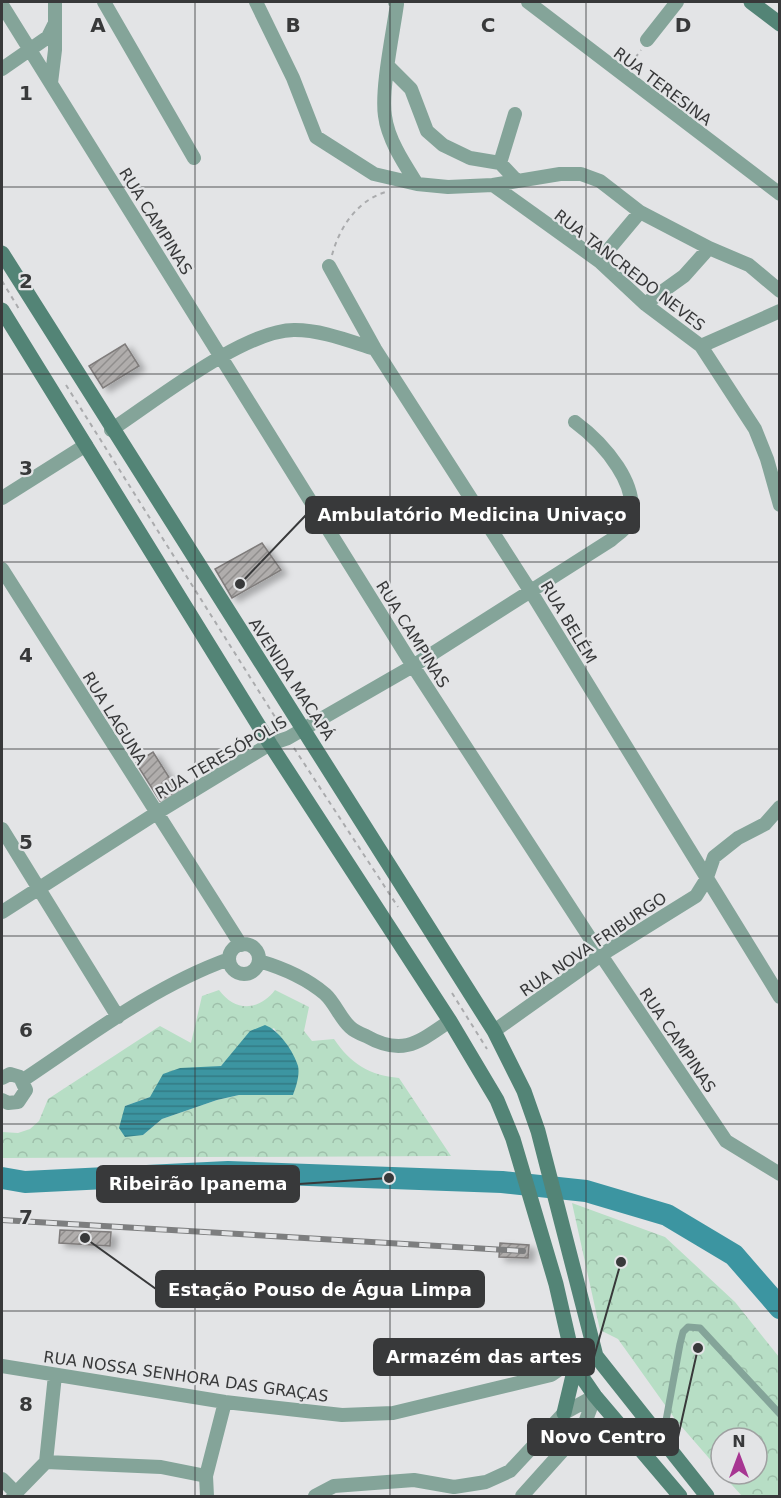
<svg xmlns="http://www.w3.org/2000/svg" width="781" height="1498" font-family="'DejaVu Sans',sans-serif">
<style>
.forest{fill:url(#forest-crowns);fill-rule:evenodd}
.water{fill:url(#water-rules)}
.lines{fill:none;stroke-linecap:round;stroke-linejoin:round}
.river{stroke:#3c95a1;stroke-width:22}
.building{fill:url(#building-hatch);stroke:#7f7c7b;stroke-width:1.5;filter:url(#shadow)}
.path{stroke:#aaabad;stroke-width:2;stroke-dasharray:4.5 4.5;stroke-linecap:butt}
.lane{stroke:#84a499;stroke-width:7}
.street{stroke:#84a499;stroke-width:14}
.secondary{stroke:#538476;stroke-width:15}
.rail-casing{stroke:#7d7e7f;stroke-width:6}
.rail{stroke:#e3e4e6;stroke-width:4;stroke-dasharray:11;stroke-linecap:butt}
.grid{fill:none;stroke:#38393a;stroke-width:1.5;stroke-opacity:0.55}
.labels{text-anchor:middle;stroke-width:4.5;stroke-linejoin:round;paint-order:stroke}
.street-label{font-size:16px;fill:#38393a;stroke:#e3e4e6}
.grid-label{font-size:20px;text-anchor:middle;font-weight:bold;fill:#38393a;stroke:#e3e4e6;stroke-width:4.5;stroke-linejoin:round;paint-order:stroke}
.leader{fill:none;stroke:#38393a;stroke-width:2}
.callout-dot{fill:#38393a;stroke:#e3e4e6;stroke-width:2}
.callout{fill:#38393a;stroke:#38393a;stroke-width:2}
.callout-label{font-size:18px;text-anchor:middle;font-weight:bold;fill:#fff}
</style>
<defs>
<pattern id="forest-crowns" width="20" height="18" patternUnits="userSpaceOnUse" patternTransform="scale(1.5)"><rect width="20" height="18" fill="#b7dec5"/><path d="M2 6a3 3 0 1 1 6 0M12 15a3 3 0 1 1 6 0" fill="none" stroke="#9ebfaa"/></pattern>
<pattern id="water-rules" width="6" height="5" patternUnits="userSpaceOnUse" patternTransform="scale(1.5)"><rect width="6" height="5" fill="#3c95a1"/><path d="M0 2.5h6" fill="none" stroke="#337b84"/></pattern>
<pattern id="building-hatch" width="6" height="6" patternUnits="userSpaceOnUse" patternTransform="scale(1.5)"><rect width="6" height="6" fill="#b0adac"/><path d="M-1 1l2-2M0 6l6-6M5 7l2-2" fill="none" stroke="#908e8d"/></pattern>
<filter id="shadow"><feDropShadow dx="6" dy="4" stdDeviation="3" flood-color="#0004"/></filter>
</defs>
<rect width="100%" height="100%" fill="#e3e4e6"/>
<path class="forest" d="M219,990C235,1012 259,1011 275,990L309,1007L304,1031L312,1041L334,1039C351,1064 369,1075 399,1078L451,1156L2,1158V1132L18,1133L30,1129L39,1121L48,1099L160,1026L191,1043L202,996ZM274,1028L298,1068L293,1095H239L217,1100L162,1119L143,1135L125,1106L150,1097L204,1068L221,1066L235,1051Z
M572,1203L665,1237L735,1302L779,1357V1496H742L722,1474H757V1438H721V1472L675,1419L618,1339L600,1330Z"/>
<path class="water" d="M265,1025C279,1030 294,1052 298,1066C300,1075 296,1087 293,1095H239L217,1100L162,1119L143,1135L125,1137L119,1128L125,1106L150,1097L163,1074L180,1068L221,1066L250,1031Z"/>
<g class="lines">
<path class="river" d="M2,1178L25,1182L228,1172L502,1182L586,1191L667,1215L734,1255L780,1308"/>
</g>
<path class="building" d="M125,344L139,366L103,388L89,366Z
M262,543L281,570L232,598L215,569Z
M153,752L177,790L160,801L136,763Z
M60,1230L111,1232L110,1246L59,1243Z
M500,1243L529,1245L528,1258L499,1257Z"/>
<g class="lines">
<path class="path" d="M778,2L780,3
M630,65L641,50
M332,255C340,226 358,199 389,191
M2,281L19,309
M66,385L282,728
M294,748L398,907
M452,993L487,1049"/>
<path class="lane" d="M663,1437L680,1344L683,1332L688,1327L700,1328L780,1414"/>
<path class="street" d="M104,2L194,158
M256,2L293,78L316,137L374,174L417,184L448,187L493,185L599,261L645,304L701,346L755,429L767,459L780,505
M395,2L397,4C393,33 381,89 385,116C388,140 405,165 417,184
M528,2L780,194
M2,5L413,666L601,955L726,1141L780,1174
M647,40L677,2
M388,66L411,89L427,131L443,145L470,158L500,163L517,181
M2,69L48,37L54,25
M51,83L55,50V2
M500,163L515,114
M493,185L560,174H581L600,181L640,212L709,248L749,265L780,291
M599,261L640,212
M329,266L375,349L531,592L780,997
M645,304L684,276L709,248
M701,346L780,311
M111,430C154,402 245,329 295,330C322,330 349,341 375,349
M2,498L86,445
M2,569L241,945
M2,829L118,1017
M2,912L155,814L270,744L288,738L413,666L611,540C616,535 625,530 628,524C644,487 602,442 575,422
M229 959a15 15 0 1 1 30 0a15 15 0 1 1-30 0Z
M259,961C283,968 305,977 325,994C335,1003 340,1018 350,1027C354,1031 361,1034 366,1036C403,1057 419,1042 450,1021
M494,1031L601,955L696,896L706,880L714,857L738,838L765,824L780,807
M2,1078L10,1074L20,1077L26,1090L18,1102L8,1103L2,1100
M23,1080C89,1036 154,986 229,959
M2,1366L225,1402L342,1415L393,1413L551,1375L573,1360
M46,1462L161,1467L206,1476
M2,1479L16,1493
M13,1496L46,1462L55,1375
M207,1496L206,1476L225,1402
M315,1496L334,1486L414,1480L454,1487L486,1482L510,1471L564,1413L595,1396
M522,1496L583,1428L595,1396"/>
<path class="secondary" d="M751,2L780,24
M2,253L494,1031L524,1091L538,1131L596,1356L707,1496
M2,310L270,744L450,1021L497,1100L513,1139L556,1284L575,1367L595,1396L680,1496
M564,1413L575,1367
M583,1428L618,1439L634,1447"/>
<defs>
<path id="rail" d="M2,1220L523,1251"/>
</defs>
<use href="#rail" class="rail-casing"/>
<use href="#rail" class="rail"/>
</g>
<path class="grid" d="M195,2V1496M390,2V1496M586,2V1496M2,187H780M2,374H780M2,562H780M2,749H780M2,936H780M2,1124H780M2,1311H780"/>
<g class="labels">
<g class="street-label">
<text transform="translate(663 86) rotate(37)" y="6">RUA TERESINA</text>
<text transform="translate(156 221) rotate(58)" y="6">RUA CAMPINAS</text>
<text transform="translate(630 270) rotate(38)" y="6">RUA TANCREDO NEVES</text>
<text transform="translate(569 622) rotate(59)" y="6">RUA BELÉM</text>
<text transform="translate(413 634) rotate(58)" y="6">RUA CAMPINAS</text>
<text transform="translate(292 679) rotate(57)" y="6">AVENIDA MACAPÁ</text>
<text transform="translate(115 718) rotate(58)" y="6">RUA LAGUNA</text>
<text transform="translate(221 757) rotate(-30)" y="6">RUA TERESÓPOLIS</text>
<text transform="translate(593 944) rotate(-34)" y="6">RUA NOVA FRIBURGO</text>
<text transform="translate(678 1040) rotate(56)" y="6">RUA CAMPINAS</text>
<text transform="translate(186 1376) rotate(8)" y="6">RUA NOSSA SENHORA DAS GRAÇAS</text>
</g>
</g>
<g class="grid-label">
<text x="98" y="32">A</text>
<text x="293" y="32">B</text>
<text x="488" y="32">C</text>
<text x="683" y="32">D</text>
<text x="26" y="100">1</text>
<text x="26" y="288">2</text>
<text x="26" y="475">3</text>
<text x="26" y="662">4</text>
<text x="26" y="849">5</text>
<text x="26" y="1037">6</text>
<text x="26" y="1224">7</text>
<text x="26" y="1411">8</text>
</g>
<path class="leader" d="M240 584L306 515M389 1178L299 1184M85 1238L156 1289M621 1262L594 1357M698 1348L678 1437"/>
<g class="callout-dot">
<circle cx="240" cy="584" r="6"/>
<circle cx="389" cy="1178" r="6"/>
<circle cx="85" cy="1238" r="6"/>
<circle cx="621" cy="1262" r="6"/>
<circle cx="698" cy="1348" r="6"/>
</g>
<g class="callout">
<rect x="306" y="497" width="333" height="36" rx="6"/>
<rect x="97" y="1166" width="202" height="36" rx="6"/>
<rect x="156" y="1271" width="328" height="36" rx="6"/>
<rect x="374" y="1339" width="220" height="36" rx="6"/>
<rect x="528" y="1419" width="150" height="36" rx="6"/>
</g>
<g class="callout-label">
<text x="472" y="521">Ambulatório Medicina Univaço</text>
<text x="198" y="1190">Ribeirão Ipanema</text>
<text x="320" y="1296">Estação Pouso de Água Limpa</text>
<text x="484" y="1363">Armazém das artes</text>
<text x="603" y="1443">Novo Centro</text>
</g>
<rect width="781" height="1498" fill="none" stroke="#38393a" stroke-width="6"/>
<g transform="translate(739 1456)"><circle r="28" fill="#e3e4e6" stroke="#9fa0a1" stroke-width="1.5"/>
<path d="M0-4.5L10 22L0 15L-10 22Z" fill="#a73692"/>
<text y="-9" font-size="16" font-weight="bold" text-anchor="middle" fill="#38393a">N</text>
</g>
</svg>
